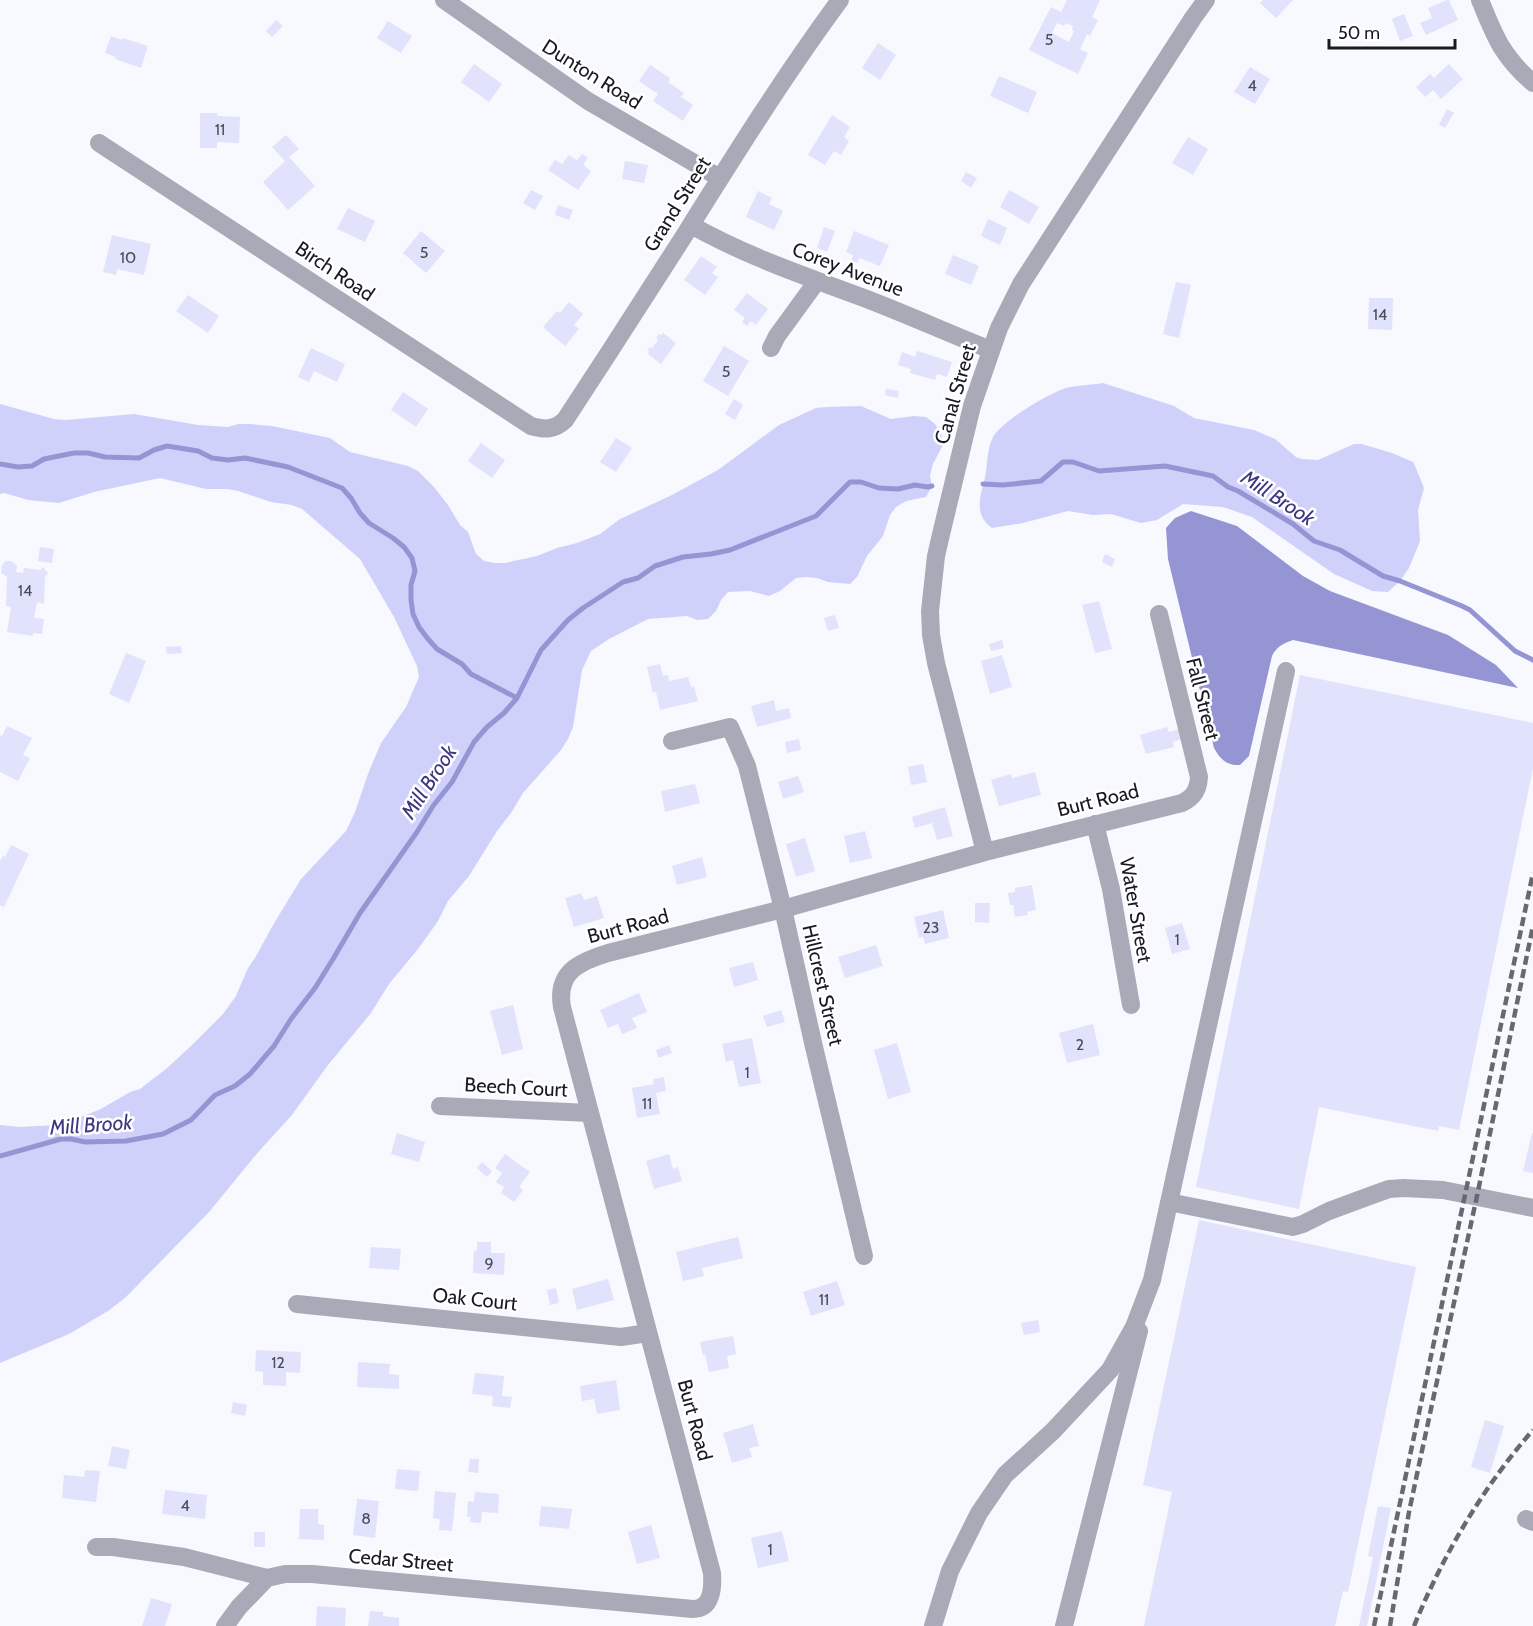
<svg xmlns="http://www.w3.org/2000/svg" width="1533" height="1626" font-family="Cabin,sans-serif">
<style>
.green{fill:#cfd1fb}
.water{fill:#9495d2}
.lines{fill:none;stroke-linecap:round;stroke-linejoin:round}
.stream{stroke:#9495d2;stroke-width:5}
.building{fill:#e1e2fb;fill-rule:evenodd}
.minor{stroke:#a9aab7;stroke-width:18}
.rail{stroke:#686871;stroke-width:4.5;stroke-dasharray:9 4.5;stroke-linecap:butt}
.labels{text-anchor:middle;stroke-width:5;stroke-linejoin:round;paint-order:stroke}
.number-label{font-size:16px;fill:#4b4b5a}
.street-label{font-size:20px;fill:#191924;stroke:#fff}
.water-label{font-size:21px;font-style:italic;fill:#3d3680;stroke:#fff}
</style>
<rect width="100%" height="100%" fill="#f8f8ff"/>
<path class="green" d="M1103,383L1174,406L1194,418L1254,430L1275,439L1296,457L1302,459L1318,460L1354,444H1362L1392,453L1413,462L1416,468L1424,488L1418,510L1420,541L1409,568L1400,581L1388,592L1372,591L1334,574L1252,517L1223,507L1183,504L1157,520L1141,523L1111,514L1093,515L1068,511L1023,523L992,528C975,516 979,499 984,482C988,467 986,451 993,437C1003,420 1048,394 1066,388C1078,385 1091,385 1103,383Z
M0,404L54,419L66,420L134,414L198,425L228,427L238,424H249L272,426L330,438L350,452L408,466L418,471L434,487L448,505L460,525L468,532L476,554L484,561L495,563H505L537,556L557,548L577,543L600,534L620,519L670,496L718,470L779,425L816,408L827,407L861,406L891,419L914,416L926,417L935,424L941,433L943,445L933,464L930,475L932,486L926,497L906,501L896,507L890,515L883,536L867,556L857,577L850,584L828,582L817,578L807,577L796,578L780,591L769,596L750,591L728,592L721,600L716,611L708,619L697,620L687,616L648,619L609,639L591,651L582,670L573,727L568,739L561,750L523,793L511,813L497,831L469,876L448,901L438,921L418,949L389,984L371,1013L328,1065L292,1115L260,1150L209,1212L125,1298L108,1311L69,1334L0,1363V1125L20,1127L56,1125L78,1118L101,1109L130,1092L140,1089L166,1069L192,1045L223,1014L236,996L248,968L255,958L273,925L301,879L346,831L355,812L368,774L381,743L406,707L419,677L417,666L394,617L360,559L302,509L292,505L271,502L238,491L228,489H206L160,478L94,492L59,503L28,500L4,493L0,494Z"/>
<path class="water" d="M1191,511L1237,526L1303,576L1330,591L1448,635L1496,665L1518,688L1293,640C1284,643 1276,647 1272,656L1249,756L1240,765C1227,766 1220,759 1214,748L1168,559L1166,528L1175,518Z"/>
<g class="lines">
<path class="stream" d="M0,464L18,467L32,466L44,459L74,453H88L105,457L139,458L154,450L167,446L198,451L212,458L228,460L245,458L288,467L342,488L351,498L360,513L369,523L393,538L404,547L412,558L415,571L411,585V600L413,614L419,627L428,639L437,649L462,664L471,674L517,698
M983,484L1003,485L1041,481L1063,462H1073L1099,471L1165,466L1213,476L1228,487L1238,491L1293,524L1314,541L1340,550L1383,576L1400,581L1462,606L1470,610L1515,651L1533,660
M0,1156L61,1139H71L85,1142L126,1141L163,1134L191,1120L215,1095L235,1086L250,1074L274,1046L291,1019L315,988L333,959L360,913L417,832L433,806L452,782L474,742L487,727L504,713L517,698L541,650L568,620L583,608L623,582L638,578L655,566L683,557L711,554L730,550L816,516L850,482H861L879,488L898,489L915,485L928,487L932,486"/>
</g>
<path class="building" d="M1067,0H1100L1092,17L1098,20L1090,36L1087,34L1080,49L1088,53L1078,74L1029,50L1051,7L1061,12ZM1057,23L1064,26L1066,23L1073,26L1072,29L1074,31L1069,42L1052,33Z
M1263,0H1293L1276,18L1260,3Z
M1447,0H1449L1458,20L1426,35L1420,23L1432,18L1428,8Z
M1404,14L1413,36L1400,41L1392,19Z
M276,20L283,26L272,37L266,31Z
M388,21L412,36L401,53L377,38Z
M111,36L122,40L123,38L148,46L141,68L115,59L116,57L105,53Z
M878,43L896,55L880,80L862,68Z
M474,64L502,84L489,102L461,82Z
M1449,64L1463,79L1441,99L1433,90L1425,97L1416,87L1430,74L1434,78Z
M650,65L670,78L668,82L684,93L681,97L693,105L683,121L653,101L658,94L639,81Z
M1250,67L1270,79L1255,104L1234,92Z
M999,76L1037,92L1028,113L990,96Z
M1447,109L1454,113L1445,128L1439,125Z
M200,113H217V116L240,117L239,143L217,142V148H200Z
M832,115L850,127L844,137L849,141L841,155L834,151L825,165L808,155Z
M286,135L299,149L289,157L315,186L288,210L263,182L285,161L272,147Z
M1188,137L1208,149L1193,175L1172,163Z
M582,154L588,158L583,165L591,171L578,190L548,170L555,160L562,164L569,155L577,160Z
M625,161L648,165L644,183L622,179Z
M966,172L977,178L971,188L961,181Z
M531,190L543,196L535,210L523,203Z
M1009,190L1039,207L1029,224L1000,207Z
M758,191L772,198L769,204L783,211L774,230L746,217Z
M558,205L573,210L569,220L555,215Z
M348,208L375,221L365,242L337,229Z
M988,219L1007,228L1000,245L981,236Z
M824,227L835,231L827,252L817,248Z
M421,231L445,251L426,273L403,253Z
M854,231L889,245L880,266L859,258L858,263L851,261L853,255L846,252Z
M112,235L151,244L144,275L117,269L116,275L103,272Z
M953,255L979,266L971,285L945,274Z
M701,256L717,267L712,273L718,277L705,295L684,280Z
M1176,282L1191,285L1179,338L1163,334Z
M747,293L768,309L756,325L751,321L747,326L742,322L745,318L734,310Z
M188,295L219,316L208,333L176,311Z
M1369,298H1393L1392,330L1368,329Z
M569,302L583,314L574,325L579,329L565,346L543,327L557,311L560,313Z
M663,333L676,343L661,364L648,354L649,351L647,350L650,347L652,348L658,340L656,338L659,334L661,335Z
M724,346L749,361L728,396L703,381Z
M311,348L345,364L337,382L314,371L309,382L298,377Z
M917,351L952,362L947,377L937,374L935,380L910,373L911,369L898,365L902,352L915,357Z
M886,389L899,391L898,398L885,395Z
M403,392L428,409L416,427L391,410Z
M734,399L743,405L735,420L725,414Z
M616,438L632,448L616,472L600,462Z
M481,443L505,460L492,478L468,461Z
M40,547L54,549L52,563L38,561Z
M1105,554L1115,559L1112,567L1102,562Z
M6,561H11L17,566L16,572L23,573L24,568L40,570L43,567L48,573L45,577L44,604L37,602L34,618L44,619L42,634L33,633V636L7,632L11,607L6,606L7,577L1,573L2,565Z
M1099,601L1112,649L1095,653L1082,605Z
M835,615L839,628L828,631L824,618Z
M1002,640L1004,648L991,651L989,644Z
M181,646L182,653L167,654L166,647Z
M126,653L146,661L129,703L109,694Z
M1002,655L1012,687L990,694L981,661Z
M660,664L663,676L668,675L669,681L688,677L691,687L694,686L698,701L660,710L656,692L653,693L647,667Z
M1300,675L1533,723V768L1459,1130L1439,1126L1438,1131L1319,1107L1299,1209L1196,1187Z
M774,700L776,711L789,708L791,718L757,727L751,706Z
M7,726L32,738L23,755L30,758L18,781L0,772V735L2,736Z
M1167,727L1169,732L1179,729L1182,739L1173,742L1174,747L1146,754L1140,735Z
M799,739L801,750L787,753L785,742Z
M923,764L927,782L911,785L908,767Z
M1035,772L1041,795L999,806L991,780L1011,774L1012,778Z
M798,776L804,792L783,799L778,782Z
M695,784L700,803L665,812L661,791Z
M945,807L953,836L937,840L932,823L915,828L912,817Z
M865,831L872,858L850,863L844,836Z
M805,838L815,871L796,877L786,844Z
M11,845L29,854L4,907L0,905V861L3,856L5,857Z
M702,857L707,877L677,885L672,866Z
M1032,885L1036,910L1027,912L1028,915L1015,917L1013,905H1010L1008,893L1015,892V888Z
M581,893L584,900L597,896L604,918L574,927L565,898Z
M975,903H990L989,923L975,922Z
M943,910L949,938L925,944L923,937L919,938L914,917Z
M1182,923L1190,949L1172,954L1165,928Z
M876,945L883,966L845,978L838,957Z
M753,962L758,980L734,987L729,968Z
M639,993L647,1012L632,1018L637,1028L622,1034L618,1024L608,1028L600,1010Z
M513,1005L523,1049L502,1055L490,1011Z
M781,1010L785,1022L767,1027L763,1016Z
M1093,1024L1100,1055L1067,1063L1059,1033Z
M752,1038L761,1083L739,1087L733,1060L726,1062L722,1044Z
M897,1043L911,1092L888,1099L874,1050Z
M669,1045L672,1053L658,1058L656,1050Z
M664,1077L666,1091L656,1093L660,1114L637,1118L632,1088L654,1084L653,1079Z
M397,1133L425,1142L419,1162L391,1154Z
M1532,1133H1533V1173L1523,1171Z
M505,1154L530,1172L519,1187L523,1190L514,1202L501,1193L504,1187L496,1182L502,1173L495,1168Z
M669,1154L673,1169L678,1167L682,1181L654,1189L646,1161Z
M482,1162L492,1171L487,1177L477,1168Z
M1199,1220L1416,1267L1348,1592L1343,1591L1335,1626H1144L1172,1492L1143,1485Z
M738,1237L743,1258L702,1268L704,1276L683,1281L676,1252Z
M477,1242H491V1253H505L504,1275L473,1273L474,1250L477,1251Z
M371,1247L401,1249L399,1270L369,1268Z
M608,1279L614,1300L577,1310L572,1289Z
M837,1281L845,1305L811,1316L803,1292Z
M556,1288L559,1303L550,1305L547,1290Z
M1038,1320L1040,1332L1024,1335L1021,1323Z
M733,1336L736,1354L727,1356L729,1368L709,1372L705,1354L703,1355L700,1342Z
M256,1350L301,1352L300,1373L286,1372V1386L263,1385V1372L255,1371Z
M358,1362L390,1364L389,1374L399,1375V1389L357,1387Z
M475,1373L504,1376L502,1396L512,1397L510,1408L492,1406L493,1396L472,1394Z
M616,1380L620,1410L597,1414L594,1399L582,1401L580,1386Z
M233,1402L247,1405L245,1416L231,1413Z
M1485,1420L1504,1426L1490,1473L1471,1467Z
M753,1424L759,1446L749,1448L752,1457L732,1463L723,1433Z
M112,1446L130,1450L126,1469L108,1466Z
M470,1459H479L478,1473L468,1472Z
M397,1469L420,1471L418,1491L395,1489Z
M85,1470L100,1471L96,1502L62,1498L64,1475L84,1477Z
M165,1490L207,1495L205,1519L162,1514Z
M435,1491L456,1493L452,1531L439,1530L440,1519L433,1518Z
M475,1492L499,1494L498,1513L482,1512L481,1523L470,1522L471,1517H467L468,1501L474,1502Z
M357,1499L379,1501L375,1538L353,1535Z
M541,1506L572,1509L569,1529L539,1526Z
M1378,1506L1391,1508L1367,1626H1359L1373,1557L1368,1556Z
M300,1509H318V1524L324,1525V1540L299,1539Z
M651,1525L660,1558L637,1564L628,1532Z
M782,1531L789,1561L758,1568L751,1538Z
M254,1532H265V1547H254Z
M151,1598L172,1604L165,1626H142Z
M317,1606L346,1608L345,1626H316Z
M370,1611L383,1612V1616L399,1618V1626H368Z"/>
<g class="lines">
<path class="minor" d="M444,0L588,101L720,178
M1480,0C1495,37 1502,56 1533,83
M99,143C243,236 386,332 531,426C545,430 554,430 565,420C605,359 645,297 684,236C734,156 784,76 840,0
M691,225C746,256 805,276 864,298C906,314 948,333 991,350
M771,348L777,336L817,281
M672,741L730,727L747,766L783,909L814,1047L864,1256
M1095,824L1111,889L1131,1005
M985,852L936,663L931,635L930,611L936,556L943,526L972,406L982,377L999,328L1021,284L1193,18L1206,0
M440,1106L590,1113
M1169,1202L1293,1227L1303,1224L1329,1211L1375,1194L1389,1189L1404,1188L1443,1190L1533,1208
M297,1304L621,1337L648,1333
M1526,1519L1533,1522
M96,1547H113L184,1557L267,1578L285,1574H312L693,1609C712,1609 713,1588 712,1573L562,1007C556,972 579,962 608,953L783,909L985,852L1182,803C1194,797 1198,790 1199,777L1159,614
M225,1626L239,1607L267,1578
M933,1626L950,1571L979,1513L1005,1475L1053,1431L1110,1370L1134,1327L1152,1280L1286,671
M1064,1626L1139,1331"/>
<path class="rail" d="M1374,1626L1533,873
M1390,1626L1409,1512L1423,1446L1477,1196L1533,926
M1414,1626C1443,1555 1483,1487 1533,1430"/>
</g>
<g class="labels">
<g class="number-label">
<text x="1049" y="45">5</text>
<text x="1252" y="91">4</text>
<text x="220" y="135">11</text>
<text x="424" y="258">5</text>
<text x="128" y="263">10</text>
<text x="1380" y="320">14</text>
<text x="726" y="377">5</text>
<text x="25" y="596">14</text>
<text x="931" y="933">23</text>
<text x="1177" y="945">1</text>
<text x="1080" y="1050">2</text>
<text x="747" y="1078">1</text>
<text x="647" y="1109">11</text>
<text x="489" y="1269">9</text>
<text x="824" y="1305">11</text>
<text x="278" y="1368">12</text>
<text x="185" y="1511">4</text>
<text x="366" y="1524">8</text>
<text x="770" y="1555">1</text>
</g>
<g class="street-label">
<text transform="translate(592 74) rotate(32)" y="7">Dunton Road</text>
<text transform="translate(677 204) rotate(-58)" y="7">Grand Street</text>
<text transform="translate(848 269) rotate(21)" y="7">Corey Avenue</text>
<text transform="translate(335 271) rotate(34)" y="7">Birch Road</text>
<text transform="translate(955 394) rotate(-74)" y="7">Canal Street</text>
<text transform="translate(1203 699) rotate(76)" y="7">Fall Street</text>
<text transform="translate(1098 800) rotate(-14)" y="7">Burt Road</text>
<text transform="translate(1136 910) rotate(80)" y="7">Water Street</text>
<text transform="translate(628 926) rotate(-15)" y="7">Burt Road</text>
<text transform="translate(823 985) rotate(77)" y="7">Hillcrest Street</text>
<text transform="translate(516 1087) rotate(3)" y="7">Beech Court</text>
<text transform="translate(475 1299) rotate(6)" y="7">Oak Court</text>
<text transform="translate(695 1420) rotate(75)" y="7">Burt Road</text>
<text transform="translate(401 1560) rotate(5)" y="7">Cedar Street</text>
</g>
<g class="water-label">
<text transform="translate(1278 498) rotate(33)" y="7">Mill Brook</text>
<text transform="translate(429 782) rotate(-57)" y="7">Mill Brook</text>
<text transform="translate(91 1125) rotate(-4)" y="7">Mill Brook</text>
</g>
</g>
<path d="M1329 39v9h126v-9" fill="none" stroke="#191924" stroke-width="3"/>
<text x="1338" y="39" font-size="18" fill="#191924" stroke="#ffffff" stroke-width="4.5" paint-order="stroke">50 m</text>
</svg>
